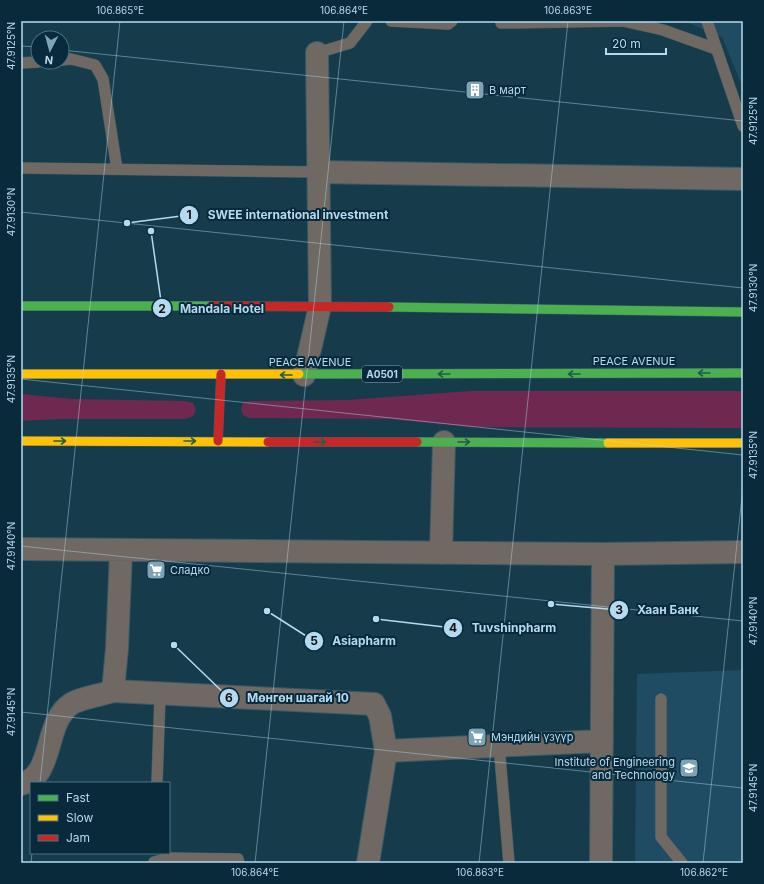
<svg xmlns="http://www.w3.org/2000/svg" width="764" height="884" font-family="Inter,sans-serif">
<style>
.built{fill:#1f4c63}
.green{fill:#6f2950}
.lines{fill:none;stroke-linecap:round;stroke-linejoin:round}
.lane-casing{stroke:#3b5a68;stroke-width:12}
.street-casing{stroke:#3b5a68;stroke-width:24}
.fast-casing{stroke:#3b5a68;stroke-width:10}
.slow-casing{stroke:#3b5a68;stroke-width:10}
.jam-casing{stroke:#3b5a68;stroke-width:10}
.lane{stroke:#706862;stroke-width:11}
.street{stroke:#706862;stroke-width:22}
.fast{stroke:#4caf50;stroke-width:9}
.slow{stroke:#ffc107;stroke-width:9}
.jam{stroke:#c62828;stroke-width:9}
.oneway{stroke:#235f43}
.ticks{fill:none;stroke:#b5daf0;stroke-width:1;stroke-opacity:0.45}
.labels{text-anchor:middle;stroke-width:4;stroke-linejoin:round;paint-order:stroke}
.shield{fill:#082a3b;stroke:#81a5ba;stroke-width:1}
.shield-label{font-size:10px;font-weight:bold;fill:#b5daf0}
.poi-label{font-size:11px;fill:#b5daf0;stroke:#082a3b;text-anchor:start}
.street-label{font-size:11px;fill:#b5daf0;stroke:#082a3b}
.leader{fill:none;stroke:#b5daf0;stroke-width:1.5}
.callout-dot{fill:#b5daf0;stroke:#082a3b;stroke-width:1.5}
.mark-label{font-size:12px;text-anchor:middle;font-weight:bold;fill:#111}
.callout-label{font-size:12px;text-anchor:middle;font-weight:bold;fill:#b5daf0;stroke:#082a3b;stroke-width:4;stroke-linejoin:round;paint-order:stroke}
.neatline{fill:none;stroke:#b5daf0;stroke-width:1.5}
.ticks-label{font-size:10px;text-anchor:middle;fill:#b5daf0}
</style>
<rect width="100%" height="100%" fill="#163c4c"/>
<path class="built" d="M684,21H743V88L722,37Z
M743,670V863H635L637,674Z"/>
<path class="green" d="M471,391H743V428L472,427L390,419L249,418L243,415L241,410L243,403L250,401L347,400Z
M21,394L72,399L185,401L193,403L196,410L193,416L185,419H58L21,421Z"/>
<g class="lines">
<defs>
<path id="lane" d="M391,21L448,24L452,21
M707,21L743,126
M501,23L623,21L663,30L716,49
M317,53L350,43L367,21
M62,60L71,59L95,65L103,79L117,169
M21,63L38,62
M21,168L319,172
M661,699V837L682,863
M499,745L509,863
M157,783L160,695
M154,862L169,858L238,859L239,863"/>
<path id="street" d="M319,172L743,179
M304,375L320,306L317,53
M21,549L603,554L743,552
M121,551L117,648L113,691L374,704L380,716L386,751L368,863
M441,553L444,442
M386,751L602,741
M21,784C55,776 43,723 71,704C80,698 102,695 113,691
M601,863L603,554"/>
<path id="fast" d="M21,306H211
M389,307L743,312
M299,374L743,373
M417,442L608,443"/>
<path id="slow" d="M21,374H299
M21,441L268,442
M608,443H743"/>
<path id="jam" d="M211,306L389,307
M218,441L221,374
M268,442H417"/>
</defs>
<use href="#lane" class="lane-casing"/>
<use href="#street" class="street-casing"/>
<use href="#fast" class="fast-casing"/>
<use href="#slow" class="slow-casing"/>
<use href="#jam" class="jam-casing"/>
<use href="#lane" class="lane"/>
<use href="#street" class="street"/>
<use href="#fast" class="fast"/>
<use href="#slow" class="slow"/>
<use href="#jam" class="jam"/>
</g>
<defs><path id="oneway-shaft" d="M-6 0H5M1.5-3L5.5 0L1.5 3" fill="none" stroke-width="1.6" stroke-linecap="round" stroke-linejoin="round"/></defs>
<g class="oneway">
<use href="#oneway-shaft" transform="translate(704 373) rotate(180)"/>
<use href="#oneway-shaft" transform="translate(444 374) rotate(180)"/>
<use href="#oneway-shaft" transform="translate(574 374) rotate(180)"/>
<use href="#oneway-shaft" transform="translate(286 375) rotate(-180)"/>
<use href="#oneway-shaft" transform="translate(60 441)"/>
<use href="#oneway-shaft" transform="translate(190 441)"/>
<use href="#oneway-shaft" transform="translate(320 442)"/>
<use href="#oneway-shaft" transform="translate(464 442)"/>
</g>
<path class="ticks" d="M21,46L38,47M62,50L743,121M21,212L743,288M21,379L743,455M21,546L743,621M21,712L743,788M40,783L120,21M31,863L32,853M255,863L344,21M479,863L568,21M703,863L743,487"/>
<defs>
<symbol id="building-square" viewBox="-11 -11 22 22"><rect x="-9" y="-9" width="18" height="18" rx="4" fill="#7da3b7" stroke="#082a3b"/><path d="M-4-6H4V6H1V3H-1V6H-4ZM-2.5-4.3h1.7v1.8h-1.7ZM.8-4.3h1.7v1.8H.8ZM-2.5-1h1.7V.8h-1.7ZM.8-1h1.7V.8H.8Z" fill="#fff"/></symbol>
<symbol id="supermarket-square" viewBox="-11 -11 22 22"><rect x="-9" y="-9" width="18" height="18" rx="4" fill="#7da3b7" stroke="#082a3b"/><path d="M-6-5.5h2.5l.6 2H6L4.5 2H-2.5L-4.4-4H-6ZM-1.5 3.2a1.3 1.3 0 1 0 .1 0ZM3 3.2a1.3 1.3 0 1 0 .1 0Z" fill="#fff"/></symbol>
<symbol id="university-square" viewBox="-11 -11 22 22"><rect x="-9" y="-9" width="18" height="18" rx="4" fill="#7da3b7" stroke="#082a3b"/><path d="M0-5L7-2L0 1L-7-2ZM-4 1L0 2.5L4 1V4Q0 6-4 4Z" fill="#fff"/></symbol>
</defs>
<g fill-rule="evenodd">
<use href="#building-square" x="464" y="79" width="22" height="22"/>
<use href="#supermarket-square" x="145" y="559" width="22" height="22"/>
<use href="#supermarket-square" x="466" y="726" width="22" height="22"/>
<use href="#university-square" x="678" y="757" width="22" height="22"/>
</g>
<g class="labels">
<rect class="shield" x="362" y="366" width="40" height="16" rx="3"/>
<g class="shield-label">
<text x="382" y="378">A0501</text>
</g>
<g class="poi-label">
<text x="489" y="94">В март</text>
<text x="170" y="574">Сладко</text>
<text x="491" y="741">Мэндийн үзүүр</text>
<text x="675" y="766" text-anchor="end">Institute of Engineering<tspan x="675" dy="13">and Technology</tspan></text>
</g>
<g class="street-label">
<text x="634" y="365">PEACE AVENUE</text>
<text x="310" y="366">PEACE AVENUE</text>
</g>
</g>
<path class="leader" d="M127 223L189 215M151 231L162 308M551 604L619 610M376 619L453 628M267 611L314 641M174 645L229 698"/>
<g class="callout-dot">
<circle cx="127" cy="223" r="4"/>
<circle cx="151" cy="231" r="4"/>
<circle cx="551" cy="604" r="4"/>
<circle cx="376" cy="619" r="4"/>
<circle cx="267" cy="611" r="4"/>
<circle cx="174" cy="645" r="4"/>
<circle cx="189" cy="215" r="10"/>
<circle cx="162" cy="308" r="10"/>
<circle cx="619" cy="610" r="10"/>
<circle cx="453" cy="628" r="10"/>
<circle cx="314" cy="641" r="10"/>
<circle cx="229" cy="698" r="10"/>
</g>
<g class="mark-label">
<text x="189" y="219">1</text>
<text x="162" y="313">2</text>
<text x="619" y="614">3</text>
<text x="453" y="632">4</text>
<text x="314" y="645">5</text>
<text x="229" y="702">6</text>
</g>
<g class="callout-label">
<text x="298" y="219">SWEE international investment</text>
<text x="222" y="313">Mandala Hotel</text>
<text x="668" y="614">Хаан Банк</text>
<text x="514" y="632">Tuvshinpharm</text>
<text x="364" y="645">Asiapharm</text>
<text x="298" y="702">Мөнгөн шагай 10</text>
</g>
<rect width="764" height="884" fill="none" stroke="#082a3b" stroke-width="44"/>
<rect x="30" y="782" width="140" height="72" fill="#082a3b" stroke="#4d7083"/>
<rect x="38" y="795" width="20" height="6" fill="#4caf50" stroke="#4d7083"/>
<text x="66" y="802" font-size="12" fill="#b5daf0">Fast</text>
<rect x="38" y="815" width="20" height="6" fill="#ffc107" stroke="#4d7083"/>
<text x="66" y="822" font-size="12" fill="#b5daf0">Slow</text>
<rect x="38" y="835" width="20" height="6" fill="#c62828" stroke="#4d7083"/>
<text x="66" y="842" font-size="12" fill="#b5daf0">Jam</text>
<g transform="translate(50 50) rotate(186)"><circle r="19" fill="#082a3b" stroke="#4d7083"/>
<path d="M0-3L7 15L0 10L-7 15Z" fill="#7da3b7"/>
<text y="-6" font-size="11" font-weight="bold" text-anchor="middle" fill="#b5daf0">N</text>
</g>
<path d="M606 48v6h60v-6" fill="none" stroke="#b5daf0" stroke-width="2"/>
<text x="612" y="48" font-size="12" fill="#b5daf0" stroke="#082a3b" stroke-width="3" paint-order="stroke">20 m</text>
<rect x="22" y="22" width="720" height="840" class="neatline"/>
<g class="ticks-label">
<text x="120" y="14">106.865°E</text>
<text x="344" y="14">106.864°E</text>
<text x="568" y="14">106.863°E</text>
<text transform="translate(11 46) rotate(-90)" y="4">47.9125°N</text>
<text transform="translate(753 121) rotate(-90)" y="4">47.9125°N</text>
<text transform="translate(11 212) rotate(-90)" y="4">47.9130°N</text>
<text transform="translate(753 288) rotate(-90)" y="4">47.9130°N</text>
<text transform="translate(11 379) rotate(-90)" y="4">47.9135°N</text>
<text transform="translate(753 455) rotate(-90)" y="4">47.9135°N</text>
<text transform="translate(11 546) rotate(-90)" y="4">47.9140°N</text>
<text transform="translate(753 621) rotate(-90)" y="4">47.9140°N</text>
<text transform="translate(11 712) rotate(-90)" y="4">47.9145°N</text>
<text transform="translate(753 788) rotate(-90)" y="4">47.9145°N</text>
<text x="255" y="876">106.864°E</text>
<text x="480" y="876">106.863°E</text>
<text x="704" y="876">106.862°E</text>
</g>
</svg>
